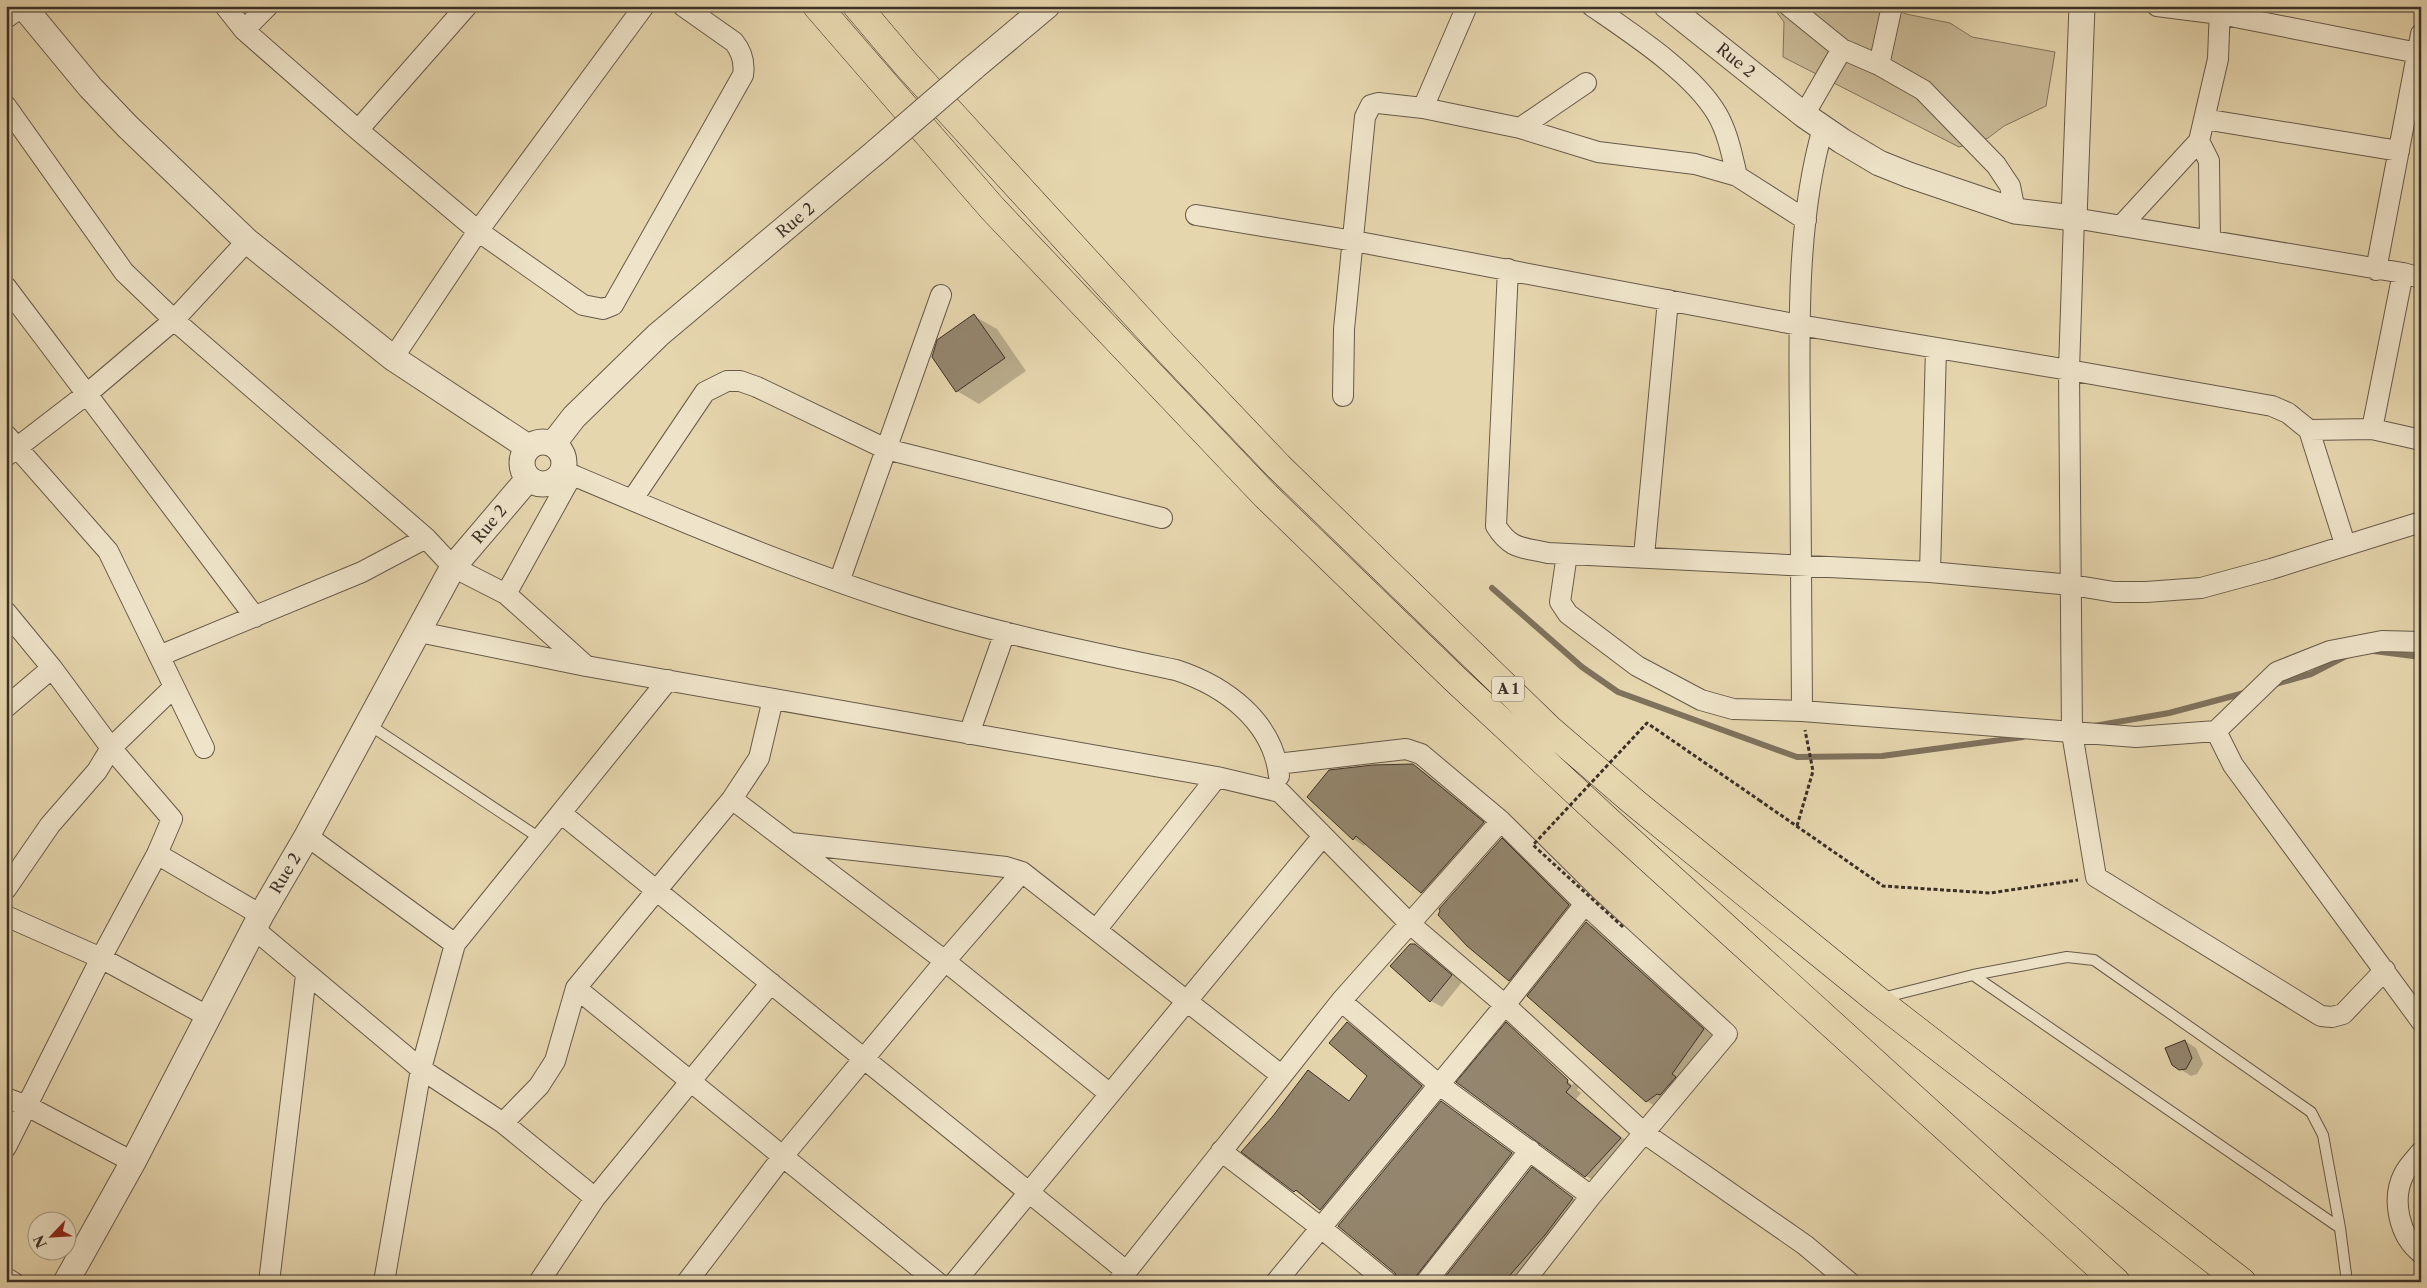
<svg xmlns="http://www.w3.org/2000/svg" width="2427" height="1288" font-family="'Libre Caslon Text',serif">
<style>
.green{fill:#c9ba97;stroke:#827560}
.shadow{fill:#0003}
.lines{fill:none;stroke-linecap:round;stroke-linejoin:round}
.stream{stroke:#7f725d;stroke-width:6}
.building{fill:#94866e;stroke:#3b3028}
.service-casing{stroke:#665a4a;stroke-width:12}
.minor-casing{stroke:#665a4a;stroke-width:22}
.tertiary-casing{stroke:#665a4a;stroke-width:27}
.motorway-casing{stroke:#3b3028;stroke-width:29}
.path{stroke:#3b3028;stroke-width:3;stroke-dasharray:4 2.5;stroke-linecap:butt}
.service{stroke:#efe4ca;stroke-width:10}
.minor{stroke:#efe4ca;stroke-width:20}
.tertiary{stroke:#efe4ca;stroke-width:25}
.motorway{stroke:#e6d6ae;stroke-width:28}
.tertiary-bridge-casing{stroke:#665a4a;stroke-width:27;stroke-linecap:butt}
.path-bridge{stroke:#3b3028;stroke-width:3;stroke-dasharray:4 2.5;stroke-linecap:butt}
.tertiary-bridge{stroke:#efe4ca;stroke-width:25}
.labels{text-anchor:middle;stroke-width:4;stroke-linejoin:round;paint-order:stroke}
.shield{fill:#efe4ca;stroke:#716659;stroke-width:1}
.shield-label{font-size:15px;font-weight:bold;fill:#3b3028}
.street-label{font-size:16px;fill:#3b3028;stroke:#efe4ca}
</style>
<rect width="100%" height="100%" fill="#e6d6ae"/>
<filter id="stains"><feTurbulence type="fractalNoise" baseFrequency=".004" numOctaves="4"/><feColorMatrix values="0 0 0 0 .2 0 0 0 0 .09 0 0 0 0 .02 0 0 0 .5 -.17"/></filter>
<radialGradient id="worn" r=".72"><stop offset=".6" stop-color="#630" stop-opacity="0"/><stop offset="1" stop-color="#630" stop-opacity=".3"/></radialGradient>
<path class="green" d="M1772,6H1887L1906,14L1950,23L1972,37L2055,52L2046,106L2004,126L1988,138L1959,147L1783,57L1784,22Z"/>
<path class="shadow" d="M974,316L997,329L1026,371L979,404L957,391Z
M1412,765L1424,772L1494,829L1432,899L1422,892L1366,843L1364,846L1354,839L1308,797Z
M1502,840L1513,846L1579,912L1521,986L1510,980L1442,911Z
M1587,923L1597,929L1714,1036L1658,1108L1647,1101L1529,996Z
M1415,945L1427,952L1462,982L1442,1007L1431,1001L1392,966Z
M1347,1024L1358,1030L1433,1093L1332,1216L1295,1191L1243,1151L1274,1117L1308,1071L1350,1102L1369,1076Z
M1506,1024L1515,1029V1032L1572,1085L1574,1083L1515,1029L1579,1087L1577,1090L1581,1093L1576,1099L1631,1145L1597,1182L1586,1176Z
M2185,1041L2196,1048L2203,1064L2197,1074L2191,1076L2180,1069Z
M1441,1102L1523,1160L1422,1282H1400Z
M1532,1169L1583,1205L1520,1282H1442Z"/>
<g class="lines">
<path class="stream" d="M1492,588L1582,667L1618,692L1797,757L1882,756L2023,737
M2374,651L2421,657
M2272,685L2311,674L2348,655
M2094,726L2169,713L2248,692"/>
</g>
<path class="building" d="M974,314L1005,358L956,392L932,357L937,340Z
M1413,764L1484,822L1421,893L1356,836L1353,840L1307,797L1329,770L1373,765Z
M1502,838L1569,905L1509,981L1467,946L1438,915L1440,911L1439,909Z
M1586,922L1704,1029L1672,1074L1676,1077L1660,1095L1657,1094L1646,1102L1527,996Z
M1410,944H1415L1452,975L1430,1002L1390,966Z
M1347,1022L1422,1086L1320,1210L1296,1190L1294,1192L1241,1152L1273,1116L1308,1070L1349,1101L1367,1076L1329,1043Z
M1506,1022L1568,1080L1567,1083L1571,1086L1566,1092L1621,1138L1585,1177L1456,1082Z
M2185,1040L2192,1058L2186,1069L2179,1070L2172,1065L2165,1048Z
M1441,1101L1512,1153L1417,1275L1414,1282H1399L1395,1273L1338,1226Z
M1532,1167L1573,1198L1545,1235L1504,1282H1441Z"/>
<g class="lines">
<defs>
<path id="service" d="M368,724L541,839
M1973,975L2340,1228
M1882,998L1973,975L2067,957L2094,960L2311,1112L2323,1135L2340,1228L2347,1282"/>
<path id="minor" d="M225,6L244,30L358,130L478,231L583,305L603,309L613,305L743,75C745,62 742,52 734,42L683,6
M1592,6C1631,33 1693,73 1717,114C1728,133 1732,155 1737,176
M1789,6L1842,49L1804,115
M2157,6L2220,14L2418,53
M6,18L23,6
M244,30L268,6
M1842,49L1879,65L1923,90L1996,165L2010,186L2015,211
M1879,65L1892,6
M6,106L124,272L174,320L426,538L453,567L506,594
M1423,108L1467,6
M2204,119L2399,151
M1520,128L1586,83
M358,130L467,6
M2199,141L2209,161L2210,241
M1196,215L1354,241L1799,325L2069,370L2272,406L2288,413L2309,430L2372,429L2421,440
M2121,226L2199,141L2218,59L2220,6
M1508,269L1496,526C1511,550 1522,547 1548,553L1930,572L2072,585L2114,592H2146L2201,588L2271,569L2421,522
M2376,270L2421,34
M6,287L255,617
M393,358L478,231L644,6
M1343,396L1344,329L1365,117L1371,105L1378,103L1423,108L1520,128L1598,152L1695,164L1737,176L1806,220
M2372,429L2403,273
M2309,430L2345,544
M6,435L108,551L204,748
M6,456L88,393L174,320L247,241
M563,471C674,518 786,566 901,603C991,632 1084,651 1176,670C1225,686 1273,721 1279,776
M572,475L506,594L585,665
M632,500L705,392L727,381H740L757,387L886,449L1162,518
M1567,554L1560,602L1568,614L1637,666L1701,700L1733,709L1802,711L2136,737L2216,731L2233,765L2421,1021
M1644,556L1668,300
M1930,572L1936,348
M839,582L941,295
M6,612L52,668L111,748L172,819L157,854L101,958L6,1147
M419,632L586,666L1217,777L1280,792L1409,923L1505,1005L1644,1133L1805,1245L1849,1282
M159,656L362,572L426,538
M6,707L52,668
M1802,711C1802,617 1801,523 1800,428C1799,331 1796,221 1823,128
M2216,731L2277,672L2330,651L2382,641L2421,642
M969,734L1005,632
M1277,764L1406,749L1421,754L1501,821L1585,904L1727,1034L1591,1196L1524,1282
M732,799L945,961L1110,1094
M562,814L1126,1271
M307,836L455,944
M791,843L1006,867L1022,872L1281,1075
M157,854L261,915
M6,889L50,825L97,771L111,748L174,687
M6,916L101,958L209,1017
M254,929L421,1069L503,1123L595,1198
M1096,930L1217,777
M2385,970L2343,1014L2332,1017L2321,1016L2096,877L2072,733L2069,370L2074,218L2403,273L2421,278
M576,988L937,1282
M1341,1001L1437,1083L1591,1196
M6,1098L27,1106L133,1162
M503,1123L539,1086L555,1061L576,988L732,799L759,758L773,699
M1221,1151L1320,1227L1387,1282
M2421,1152C2415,1159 2408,1166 2404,1174C2391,1199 2399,1236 2421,1253
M6,1278L13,1282
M269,1282L306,975
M384,1282L421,1069L455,944L668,680
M539,1282L595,1198L771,983
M687,1282L783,1156L945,961L1022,872
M955,1282L1323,836
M1118,1282L1341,1001L1501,821
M1276,1282L1505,1005L1585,904
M1426,1282L1530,1150"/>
<path id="tertiary" d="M23,6L90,87L127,126L247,241L393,358L528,447
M1667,6L1804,115L1842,141L1879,163L1909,175L2015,211L2074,218L2082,6
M973,68L1047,6
M522 463a21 21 0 1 1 42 0a21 21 0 1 1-42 0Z
M553,444L574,417L658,335L877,151
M66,1282L133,1162L261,915L307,836L453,567L528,479"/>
<path id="motorway" d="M817,6L992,208L1266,496L1455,679L1608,821L2116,1282
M857,6L907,65L1163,345L1279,467L1549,729L1635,803L1876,999L2242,1282"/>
</defs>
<use href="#service" class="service-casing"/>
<use href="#minor" class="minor-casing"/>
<use href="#tertiary" class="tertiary-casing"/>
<use href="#motorway" class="motorway-casing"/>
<path class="path" d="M1759,800L1883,886L1990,893L2078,880
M1797,826L1813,771L1805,730"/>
<use href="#service" class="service"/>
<use href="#minor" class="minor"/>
<use href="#tertiary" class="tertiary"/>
<use href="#motorway" class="motorway"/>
<defs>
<path id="tertiary-bridge" d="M877,151L973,68"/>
</defs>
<use href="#tertiary-bridge" class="tertiary-bridge-casing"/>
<path class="path-bridge" d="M1623,927L1533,845L1647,723L1759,800"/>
<use href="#tertiary-bridge" class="tertiary-bridge"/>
</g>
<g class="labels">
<rect class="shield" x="1492" y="676.5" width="32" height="25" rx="4"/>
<g class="shield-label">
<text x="1508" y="694">A 1</text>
</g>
<g class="street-label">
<text transform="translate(1736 60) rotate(39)" y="6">Rue 2</text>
<text transform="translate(795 220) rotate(-40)" y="6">Rue 2</text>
<text transform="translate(489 524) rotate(-50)" y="6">Rue 2</text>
<text transform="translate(285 873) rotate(-59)" y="6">Rue 2</text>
</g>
</g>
<rect width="2427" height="1288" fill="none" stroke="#e6d6ae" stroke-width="25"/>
<rect x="8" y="8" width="2412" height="1273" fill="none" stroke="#3b3028" stroke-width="2.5"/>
<rect x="12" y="12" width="2402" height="1263" fill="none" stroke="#3b3028"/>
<g transform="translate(52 1236) rotate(245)"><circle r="24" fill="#efe4ca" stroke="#a79c89"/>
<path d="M0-4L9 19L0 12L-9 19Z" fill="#8f2418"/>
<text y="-8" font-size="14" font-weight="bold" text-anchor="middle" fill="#3b3028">N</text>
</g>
<rect width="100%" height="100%" filter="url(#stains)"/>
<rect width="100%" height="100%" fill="url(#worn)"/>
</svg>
